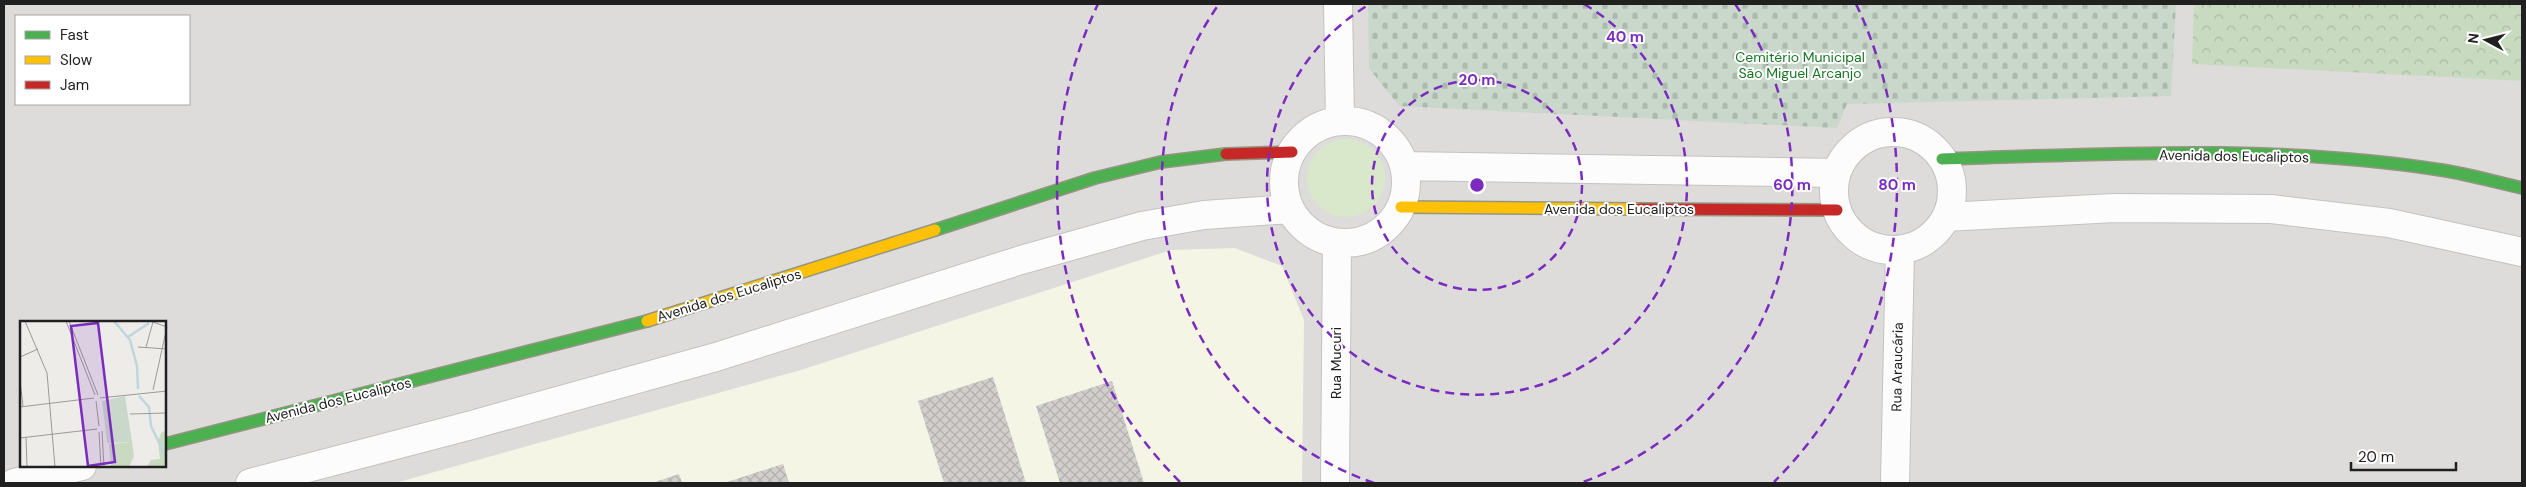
<svg xmlns="http://www.w3.org/2000/svg" width="2526" height="487" font-family="'DM Sans',sans-serif">
<style>
.residential{fill:#dddcda;fill-rule:evenodd}
.education{fill:#f5f5e6}
.grass{fill:#d9e8ca}
.forest{fill:url(#forest-crowns)}
.cemetery{fill:url(#cemetery-stones)}
.building{fill:url(#building-cross-hatch)}
.lines{fill:none;stroke-linecap:round;stroke-linejoin:round}
.street-casing{stroke:#c4c3c1;stroke-width:30}
.fast-casing{stroke:#949682;stroke-width:14}
.slow-casing{stroke:#949682;stroke-width:14}
.jam-casing{stroke:#949682;stroke-width:14}
.street{stroke:#fcfcfc;stroke-width:28}
.fast{stroke:#4caf50;stroke-width:11}
.slow{stroke:#ffc107;stroke-width:11}
.jam{stroke:#c62828;stroke-width:11}
.ring{fill:none;stroke:#7b2cbf;stroke-width:2.5;stroke-dasharray:9 6}
.labels{text-anchor:middle;stroke-width:4;stroke-linejoin:round;paint-order:stroke}
.park-label{font-size:14px;fill:#157723;stroke:#fff}
.street-label{font-size:14px;fill:#202020;stroke:#fff}
.inset-river{fill:none;stroke:#bfd6de;stroke-width:2.5}
.inset-road{fill:none;stroke:#9c9a99;stroke-width:1}
.view{fill:#7b2cbf;fill-opacity:0.15;stroke:#7b2cbf;stroke-width:2.5}
.inset-edge{fill:none;stroke:#202020;stroke-width:2.5}
.centre{fill:#7b2cbf;stroke:#fff;stroke-width:2.5}
.ring-label{font-size:15px;text-anchor:middle;font-weight:bold;fill:#7b2cbf;stroke:#fff;stroke-width:4;stroke-linejoin:round;paint-order:stroke}
</style>
<defs>
<pattern id="forest-crowns" width="20" height="18" patternUnits="userSpaceOnUse" patternTransform="scale(1.25)"><rect width="20" height="18" fill="#c8dac0"/><path d="M2 6a3 3 0 1 1 6 0M12 15a3 3 0 1 1 6 0" fill="none" stroke="#acbba5"/></pattern>
<pattern id="cemetery-stones" width="16" height="16" patternUnits="userSpaceOnUse" patternTransform="scale(1.25)"><rect width="16" height="16" fill="#c9d8ca"/><path d="M2 7V4a2 2 0 0 1 4 0v3zM10 15v-3a2 2 0 0 1 4 0v3z" fill="#acb9ad"/></pattern>
<pattern id="building-cross-hatch" width="8" height="8" patternUnits="userSpaceOnUse" patternTransform="scale(1.25)"><rect width="8" height="8" fill="#d1cecc"/><path d="M0 0l8 8M0 8l8-8" fill="none" stroke="#b3b1af"/></pattern>
</defs>
<rect width="100%" height="100%" fill="#eeece9"/>
<path class="residential" d="M4,4H2522V483H4ZM16,16H189V104H16ZM21,322H165V466H21Z"/>
<path class="education" d="M1235,248L1282,266L1304,320L1302,483H395L801,370L1171,250Z"/>
<path class="grass" d="M1307 178a39 39 0 1 1 78 0a39 39 0 1 1-78 0Z"/>
<path class="forest" d="M2194,4H2522V81L2192,64Z"/>
<path class="cemetery" d="M1368,4H2176L2171,96L1847,104L1837,128L1399,106L1369,68Z"/>
<path class="building" d="M993,377L1026,483H944L918,401Z
M1112,381L1144,483H1060L1036,406Z
M783,464L789,483H724Z
M679,474L682,483H652Z"/>
<g class="lines">
<defs>
<path id="street" d="M1338,4L1340,121
M1284 182a61 61 0 1 1 122 0a61 61 0 1 1-122 0Z
M1834 191a59 59 0 1 1 118 0a59 59 0 1 1-118 0Z
M1404,166L1836,173
M1946,217L2114,208L2271,209L2389,223L2522,252
M14,483L82,466
M250,483L468,426L716,357L1021,260L1142,226L1204,215L1290,209
M1335,483L1337,243
M1895,483L1900,250"/>
<path id="fast" d="M1942,159C2108,154 2276,144 2441,170C2468,174 2495,182 2522,188
M935,230L1095,178L1161,162L1226,154
M165,444L647,321"/>
<path id="slow" d="M1401,207L1639,209
M647,321L935,230"/>
<path id="jam" d="M1226,154L1292,152
M1639,209L1837,210"/>
</defs>
<use href="#street" class="street-casing"/>
<use href="#fast" class="fast-casing"/>
<use href="#slow" class="slow-casing"/>
<use href="#jam" class="jam-casing"/>
<use href="#street" class="street"/>
<use href="#fast" class="fast"/>
<use href="#slow" class="slow"/>
<use href="#jam" class="jam"/>
</g>
<g class="ring">
<circle cx="1477" cy="185" r="105"/>
<path d="M1584 4A210 210 0 1 1 1370 4"/>
<path d="M1374 483A315 315 0 0 1 1219 4M1735 4A315 315 0 0 1 1580 483"/>
<path d="M1180 482A420 420 0 0 1 1098 4M1856 4A420 420 0 0 1 1774 482"/>
</g>
<g class="labels">
<g class="park-label">
<text x="1800" y="62">Cemitério Municipal<tspan x="1800" dy="16">São Miguel Arcanjo</tspan></text>
</g>
<g class="street-label">
<text transform="translate(2234 156) rotate(1)" y="5">Avenida dos Eucaliptos</text>
<text x="1619" y="214">Avenida dos Eucaliptos</text>
<text transform="translate(729 295) rotate(-17)" y="5">Avenida dos Eucaliptos</text>
<text transform="translate(1336 363) rotate(-90)" y="5">Rua Mucuri</text>
<text transform="translate(1897 367) rotate(-89)" y="5">Rua Araucária</text>
<text transform="translate(338 400) rotate(-14)" y="5">Avenida dos Eucaliptos</text>
</g>
</g>
<g transform="translate(20 321)">
<rect width="146" height="146" fill="#eeece9"/>
<path d="M146,109V146H127L131,139L140,138L138,121L141,112ZM112,121L114,135L109,146H91L89,123Z" fill="#c8dac0"/>
<path d="M105,75L112,121L87,122L82,80Z" fill="#c9d8ca"/>
<path class="inset-river" d="M94,0L110,19L117,45L118,68M108,16L129,2M119,75L129,86L131,105L147,138"/>
<path class="inset-road" d="M5,0L27,52L35,146M46,0L75,74M49,0L78,74M130,0L147,6M118,26L147,28M126,26L133,1M0,36L18,28M0,60L3,85M133,69L147,6M80,77L147,70M76,80L79,105M0,86L74,77M110,93L147,92M82,110L84,146M79,111L81,146M6,116L7,146M0,117L77,108"/>
<path class="view" d="M78,2L95,141L68,145L51,5Z"/>
<rect width="146" height="146" class="inset-edge"/>
</g>
<circle cx="1477" cy="185" r="8" class="centre"/>
<g class="ring-label">
<text x="1625" y="42">40 m</text>
<text x="1477" y="85">20 m</text>
<text x="1792" y="190">60 m</text>
<text x="1897" y="190">80 m</text>
</g>
<rect width="2526" height="487" fill="none" stroke="#202020" stroke-width="10"/>
<rect x="15" y="15" width="175" height="90" fill="#ffffff" stroke="#a6a6a6"/>
<rect x="25" y="31" width="25" height="8" fill="#4caf50" stroke="#a6a6a6"/>
<text x="60" y="40" font-size="15" fill="#202020">Fast</text>
<rect x="25" y="56" width="25" height="8" fill="#ffc107" stroke="#a6a6a6"/>
<text x="60" y="65" font-size="15" fill="#202020">Slow</text>
<rect x="25" y="81" width="25" height="8" fill="#c62828" stroke="#a6a6a6"/>
<text x="60" y="90" font-size="15" fill="#202020">Jam</text>
<g transform="translate(2486 40) rotate(277)" stroke="#ffffff" stroke-width="4" paint-order="stroke">
<path d="M0-4L9 19L0 12L-9 19Z" fill="#202020"/>
<text y="-8" font-size="14" font-weight="bold" text-anchor="middle" fill="#202020">N</text>
</g>
<path d="M2351 462v8h105v-8" fill="none" stroke="#202020" stroke-width="2.5"/>
<text x="2358" y="462" font-size="15" fill="#202020" stroke="#ffffff" stroke-width="4" paint-order="stroke">20 m</text>
</svg>
